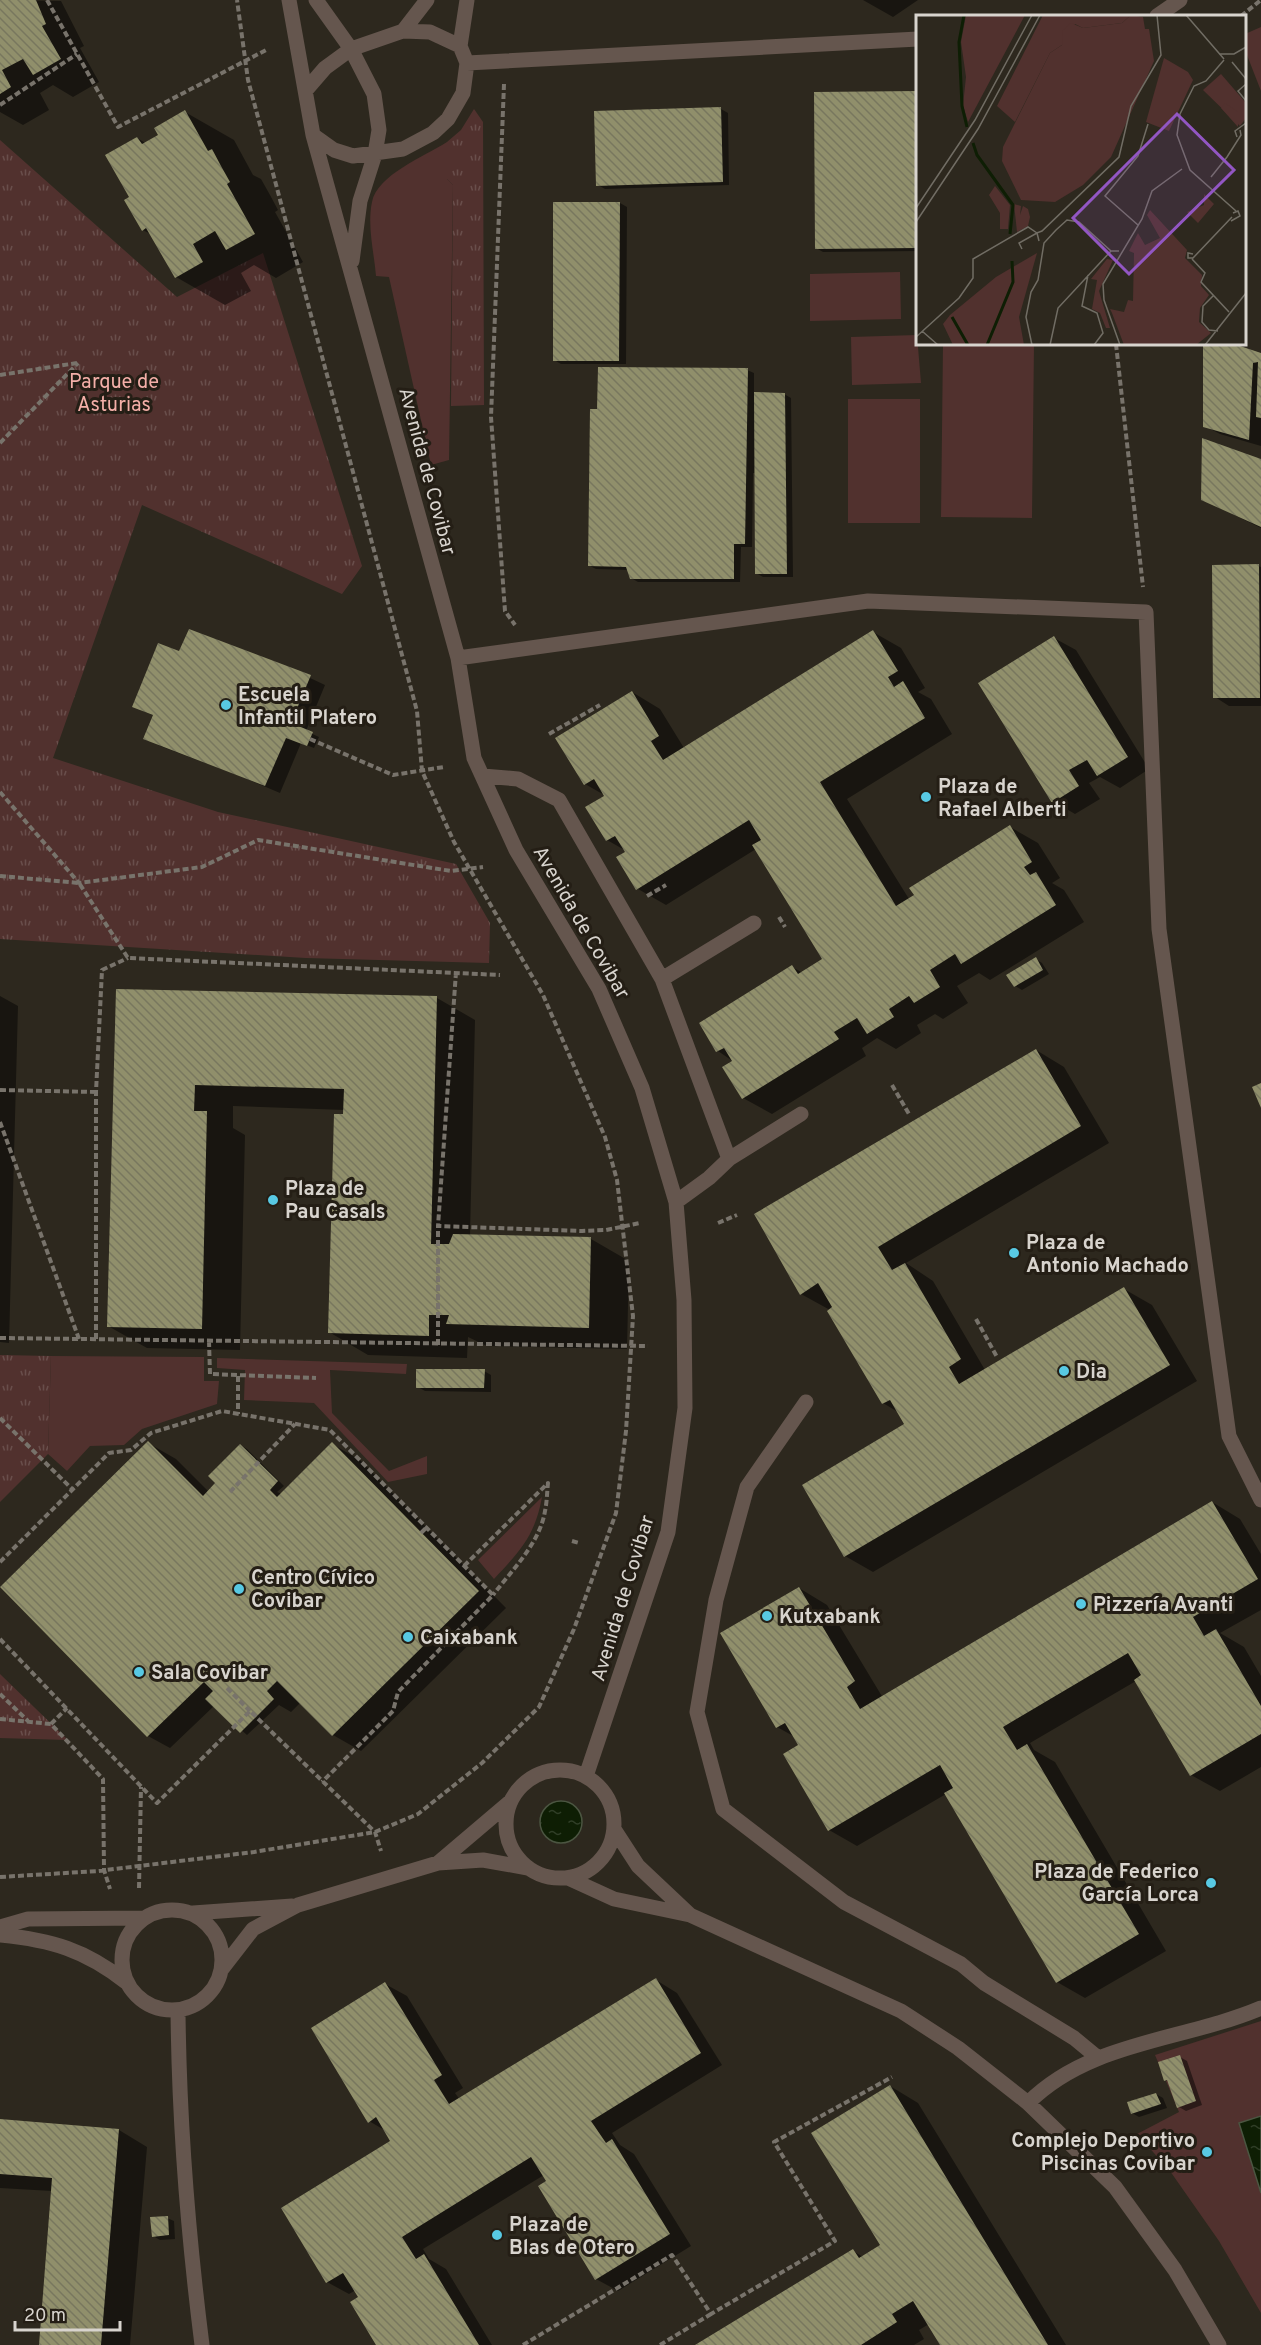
<svg xmlns="http://www.w3.org/2000/svg" width="1261" height="2345" font-family="Overpass,sans-serif">
<style>
.grass{fill:url(#grass-tufts)}
.garden{fill:#51312e}
.water{fill:url(#water-ripples);stroke:#4b5541;stroke-width:1.5}
.shadow{fill:#0007}
.building{fill:url(#building-back-hatch)}
.lines{fill:none;stroke-linecap:round;stroke-linejoin:round}
.path{stroke:#78736b;stroke-width:4;stroke-dasharray:6 3;stroke-linecap:butt}
.minor{stroke:#65564e;stroke-width:15}
.poi-dot{fill:#58c9e3;stroke:#241e15;stroke-width:2}
.labels{text-anchor:middle;stroke-width:6;stroke-linejoin:round;paint-order:stroke}
.park-label{font-size:20px;fill:#f4afa8;stroke:#241e15}
.street-label{font-size:20px;fill:#d8d4ce;stroke:#241e15}
.poi-label{font-size:20px;font-weight:bold;fill:#d8d4ce;stroke:#241e15;text-anchor:start}
.inset-river{fill:none;stroke:#0e1e04;stroke-width:3}
.inset-road{fill:none;stroke:#716d64;stroke-width:1.5}
.view{fill:#9256c3;fill-opacity:0.15;stroke:#9256c3;stroke-width:3}
.inset-edge{fill:none;stroke:#d8d4ce;stroke-width:3}
</style>
<defs>
<pattern id="grass-tufts" width="24" height="20" patternUnits="userSpaceOnUse" patternTransform="scale(1.5)"><rect width="24" height="20" fill="#51312e"/><path d="M3 7l-1-3M5 7V3M7 7l1-3M15 17l-1-3M17 17v-4M19 17l1-3" fill="none" stroke="#694e4b"/></pattern>
<pattern id="water-ripples" width="26" height="14" patternUnits="userSpaceOnUse" patternTransform="scale(1.5)"><rect width="26" height="14" fill="#0e1e04"/><path d="M2 4q2-2 4 0t4 0M15 11q2-2 4 0t4 0" fill="none" stroke="#303e27"/></pattern>
<pattern id="building-back-hatch" width="6" height="6" patternUnits="userSpaceOnUse" patternTransform="scale(1.5)"><rect width="6" height="6" fill="#908f6b"/><path d="M-1 5l2 2M0 0l6 6M5-1l2 2" fill="none" stroke="#78775e"/></pattern>
</defs>
<rect width="100%" height="100%" fill="#2d281e"/>
<path class="grass" d="M474,109L483,122L484,405L451,406L453,185L447,179V142L461,130Z
M0,140L177,297L263,253L362,566L342,594L142,505L53,758L218,812L456,864L490,923L489,963L306,958L0,939Z
M0,1355L51,1356L48,1454L0,1502Z
M0,1674L68,1740L0,1738Z"/>
<path class="garden" d="M1261,27V91L1245,50V34Z
M447,142V179L453,185L449,460L431,465L389,277L376,276C374,252 367,226 372,202C377,175 425,156 447,142Z
M900,272L901,319L810,321V274Z
M917,335L921,383L852,385L851,337Z
M943,344H1034L1032,518L941,517Z
M848,399H920V523H848Z
M51,1356L204,1357V1381H219L217,1404L142,1429L124,1445L90,1446L67,1471L48,1454Z
M217,1358L407,1364L406,1374L330,1370L332,1413L389,1471L427,1456V1474L388,1482L314,1403L244,1400L245,1370L217,1368Z
M542,1497C535,1536 520,1551 494,1579L478,1560Z
M1261,2021V2313L1219,2241L1170,2171L1137,2134L1179,2112L1155,2055Z"/>
<path class="water" d="M540 1822a21 21 0 1 1 42 0a21 21 0 1 1-42 0Z
M1261,2116V2193L1239,2123Z"/>
<path class="shadow" d="M0,0L61,1L84,46L80,48L99,82L73,97L53,85L40,93L49,110L23,125L0,112Z
M863,0H918L893,17Z
M918,93V251L823,252L816,248Z
M721,109L728,113L729,185L605,189L598,185Z
M185,112L234,140L253,175L261,179L270,195L278,210L275,212L303,262L276,278L254,265L241,273L251,291L225,305L176,277L152,235L143,230L131,197L137,138L147,144L160,136Z
M620,203L627,207L626,364H561L554,360Z
M1204,344H1228L1261,356V446L1220,434L1205,426Z
M747,370L754,373V394H784L791,398L793,577H763L756,573V473H753L752,547H741L740,582H638L631,578L629,570L596,569L590,566Z
M1261,461V528L1202,499Z
M1258,566L1261,567V706H1229L1215,697Z
M873,632L901,648L925,688L918,692L931,699L952,734L847,799L909,899L1010,827L1038,843L1060,878L1052,883L1064,890L1084,922L990,980L979,973L957,986L968,1003L943,1019L935,1014L917,1025L921,1033L896,1049L877,1038L862,1048L866,1056L772,1114L743,1098L734,1062L718,1051L792,967L803,973L824,960L756,849L666,905L638,889L628,852L607,840L606,796L585,784L632,692L660,709L684,748Z
M1054,638L1076,650L1149,769L1120,788L1100,777L1089,783L1100,799L1075,814L1053,801Z
M178,653L278,663L325,685L306,731L319,737L314,748L301,743L280,793L240,776L160,746L145,738L155,716L140,710Z
M1036,959L1042,963L1049,974L1022,990L1015,986Z
M117,991L437,998L475,1020L470,1236L591,1239L629,1261L627,1349L487,1346L468,1337L467,1358L368,1355L329,1332L345,1110L233,1106V1128L245,1135L240,1350L147,1348L108,1326Z
M0,996L18,1006L9,1343L0,1342Z
M1036,1050L1064,1067L1109,1143L906,1263L933,1281L985,1370L1124,1289L1152,1305L1197,1381L873,1572L845,1556L906,1424L898,1412L883,1403L830,1310L801,1294Z
M484,1371L491,1375V1392L425,1391L418,1387Z
M148,1443L176,1459L209,1492L217,1483L240,1445L247,1449L284,1486L277,1492L282,1494L332,1444L360,1460L506,1608L361,1751L333,1735L300,1703L291,1712L279,1705L247,1735L214,1706L170,1748L148,1736Z
M1212,1502L1240,1519L1261,1554V1610L1220,1633L1244,1647L1261,1676V1767L1220,1791L1191,1775L1136,1681L1030,1743L1034,1750L1055,1762L1166,1951L1085,1998L1057,1982L946,1794L857,1846L829,1830L800,1746L795,1737L777,1727L799,1588L827,1605L883,1698Z
M656,1980L677,1993L722,2065L612,2133L620,2145L634,2154L691,2246L618,2291L596,2279L544,2175L423,2249L429,2259L446,2269L492,2345H378L356,2290L349,2294L327,2282L392,2141L386,2131L369,2121L385,1984L407,1996L463,2088L455,2093L460,2100Z
M1180,2057L1187,2061L1202,2105L1186,2111L1179,2107L1169,2082L1165,2080Z
M890,2086L918,2103L1066,2345H942L929,2324L919,2330L924,2339L914,2345H699L853,2251L863,2257L882,2246Z
M1156,2094L1163,2098L1167,2108L1139,2117L1132,2113Z
M0,2121L119,2130L147,2147L130,2345H40L52,2191L0,2188Z
M167,2218L174,2221L175,2239L160,2240L153,2236Z"/>
<path class="building" d="M0,0H36L46,24L42,26L61,59L33,75L23,59L2,70L11,87L0,94Z
M918,91V248L815,249L814,92Z
M721,107L723,182L596,186L594,111Z
M185,110L208,151L212,149L221,166L230,182L227,184L255,234L226,250L215,231L193,244L203,262L175,278L146,228L142,231L124,200L129,197L105,155L137,137L142,144L158,135L154,128Z
M553,202H620L619,361H553Z
M1203,344H1234L1261,353V418L1256,417L1258,362L1253,363L1249,440L1203,427Z
M598,367L748,368L745,544H734V579H630L626,567L588,566L590,409H597Z
M754,392L785,393L787,574H755Z
M1202,438L1261,459V527L1201,500Z
M1259,564L1260,698H1213L1212,565Z
M189,629L311,675L291,723L313,732L307,746L286,738L265,786L143,739L153,715L132,707L158,643L179,651Z
M873,630L898,671L888,677L894,687L903,681L925,718L820,782L896,906L914,895L909,888L1010,825L1032,862L1024,867L1030,875L1036,872L1056,905L961,964L955,954L930,970L940,987L914,1003L909,996L889,1009L894,1017L867,1034L857,1018L834,1032L839,1039L742,1099L722,1067L732,1061L724,1048L716,1052L699,1023L792,965L798,974L822,959L752,845L761,840L749,820L636,890L616,857L625,852L615,836L606,841L585,807L604,796L594,779L584,785L555,738L632,691L659,736L651,741L663,760Z
M1054,636L1128,757L1097,776L1087,760L1069,770L1079,786L1052,803L978,683Z
M1036,957L1043,970L1014,987L1006,975Z
M116,989L437,996L431,1244H449L453,1234L591,1237L589,1328L446,1324L449,1315H429V1336L328,1333L334,1114H343L344,1089L195,1085L194,1111H207L202,1329L107,1327Z
M1036,1049L1081,1126L878,1247L892,1270L905,1263L961,1359L949,1367L959,1384L1124,1287L1170,1365L844,1557L802,1485L904,1424L890,1400L882,1404L827,1311L832,1307L818,1283L800,1295L754,1214Z
M1261,1083V1108L1252,1087Z
M416,1369H485L484,1388H416Z
M148,1441L203,1496L215,1483L208,1476L240,1444L278,1481L270,1490L277,1497L332,1442L479,1591L332,1736L277,1681L267,1691L274,1699L240,1733L205,1699L213,1691L204,1682L147,1737L0,1587Z
M1212,1501L1258,1579L1193,1617L1204,1636L1216,1629L1261,1706V1734L1190,1776L1134,1680L1141,1675L1128,1653L1003,1727L1017,1750L1027,1744L1139,1934L1056,1983L944,1793L953,1788L940,1765L828,1831L783,1754L798,1745L785,1723L776,1728L720,1633L799,1587L855,1681L847,1687L860,1709Z
M656,1978L701,2053L591,2121L606,2143L612,2139L670,2234L595,2280L538,2186L546,2181L531,2157L402,2237L416,2259L424,2254L479,2345H376L350,2302L358,2297L343,2273L326,2283L281,2208L390,2141L376,2117L368,2123L311,2028L385,1982L442,2075L434,2080L449,2104Z
M1180,2055L1196,2101L1177,2108L1167,2080L1164,2081L1158,2062Z
M890,2085L1048,2345H940L913,2301L892,2314L897,2322L861,2345H695L853,2249L859,2258L880,2245L811,2133Z
M1156,2093L1161,2104L1131,2114L1127,2102Z
M0,2119L119,2129L101,2345H39L52,2178L0,2174Z
M168,2216L169,2235L152,2237L150,2217Z"/>
<g class="lines">
<path class="path" d="M47,0L118,127L268,49
M1241,16L1261,0
M504,84L491,417L505,611L515,625
M0,105L77,54
M1116,344L1143,587
M0,375L77,363
M0,443L78,363
M549,734L600,705
M310,739L393,775L444,767
M0,792L79,883L202,867L258,840L451,871L483,867
M0,876L79,883L128,958L500,975
M647,896L666,885
M779,917L785,927
M456,972L438,1226L582,1231L606,1230L640,1223
M892,1085L909,1114
M0,1090L96,1092
M0,1122L79,1339
M718,1223L737,1215
M976,1319L997,1357
M0,1338L648,1346
M96,1339V1092L102,970L128,958
M209,1341L210,1374L316,1378
M438,1345V1226
M238,1376V1414
M0,1418L73,1490
M230,1492L295,1424
M421,1533L426,1528
M572,1541L579,1543
M0,1562L109,1453L131,1450L151,1433L222,1411L330,1430L493,1595L398,1692L393,1711L322,1782
M464,1566L548,1483C547,1492 547,1502 545,1511C540,1543 512,1570 493,1595
M0,1639L157,1803L250,1711L375,1832L381,1851
M227,1688L250,1711
M0,1694L28,1721
M0,1719L51,1724L103,1779L104,1870L110,1889
M51,1724L67,1708
M0,1877L98,1871L254,1852L375,1832L418,1814L482,1763L539,1707L574,1629L616,1513L626,1431L633,1316L617,1180L605,1137L543,995L454,842L422,771L417,711L248,80L237,0
M139,1888L141,1787
M523,2345L672,2255L711,2314L835,2241L774,2142L892,2077
M660,2345L711,2314"/>
<path class="minor" d="M289,0L313,135L458,658L474,758L516,850L599,989L642,1088L676,1202L684,1300L685,1408L668,1532L586,1776
M316,0L351,49L374,94L379,130L375,154L360,201L352,261
M1157,16L1180,0
M403,31L427,0
M460,46L467,0
M467,63L918,39
M306,90L325,68L351,49L403,31L430,32L460,46L467,63L463,93L448,119L433,133L403,149L353,156L334,150L313,135
M458,658L868,601L1146,612L1159,929L1229,1436L1261,1500
M483,776L518,779L559,800L662,979L729,1159L709,1178L676,1202
M662,979L754,923
M729,1159L801,1114
M806,1402L747,1487L716,1600L697,1712L723,1809L844,1902L961,1964L984,1983L1074,2038L1097,2057
M506 1824a54 54 0 1 1 108 0a54 54 0 1 1-108 0Z
M614,1829L638,1866L690,1915
M438,1863L511,1801
M568,1878L614,1899L690,1915L901,2011L958,2048L1028,2103L1115,2187L1175,2270L1219,2345
M122 1960a50 50 0 1 1 100 0a50 50 0 1 1-100 0Z
M193,1913L292,1906
M0,1927L28,1919L144,1918
M0,1935C52,1940 85,1950 126,1982
M222,1969L253,1929L298,1905L438,1863L483,1860L528,1868
M178,2010C179,2122 188,2234 202,2345
M1028,2103C1090,2041 1183,2041 1261,2008"/>
</g>
<g class="poi-dot">
<circle cx="226" cy="705" r="6"/>
<circle cx="926" cy="797" r="6"/>
<circle cx="273" cy="1200" r="6"/>
<circle cx="1014" cy="1253" r="6"/>
<circle cx="1064" cy="1371" r="6"/>
<circle cx="239" cy="1589" r="6"/>
<circle cx="1081" cy="1604" r="6"/>
<circle cx="767" cy="1616" r="6"/>
<circle cx="408" cy="1637" r="6"/>
<circle cx="139" cy="1672" r="6"/>
<circle cx="1211" cy="1883" r="6"/>
<circle cx="1207" cy="2152" r="6"/>
<circle cx="497" cy="2235" r="6"/>
</g>
<g class="labels">
<g class="park-label">
<text x="114" y="388">Parque de<tspan x="114" dy="23">Asturias</tspan></text>
</g>
<g class="street-label">
<text transform="translate(428 471) rotate(75)" y="7">Avenida de Covibar</text>
<text transform="translate(582 922) rotate(60)" y="7">Avenida de Covibar</text>
<text transform="translate(622 1598) rotate(-73)" y="7">Avenida de Covibar</text>
</g>
<g class="poi-label">
<text x="238" y="701">Escuela<tspan x="238" dy="23">Infantil Platero</tspan></text>
<text x="938" y="793">Plaza de<tspan x="938" dy="23">Rafael Alberti</tspan></text>
<text x="285" y="1195">Plaza de<tspan x="285" dy="23">Pau Casals</tspan></text>
<text x="1026" y="1249">Plaza de<tspan x="1026" dy="23">Antonio Machado</tspan></text>
<text x="1076" y="1378">Dia</text>
<text x="251" y="1584">Centro Cívico<tspan x="251" dy="23">Covibar</tspan></text>
<text x="1093" y="1611">Pizzería Avanti</text>
<text x="779" y="1623">Kutxabank</text>
<text x="420" y="1644">Caixabank</text>
<text x="151" y="1679">Sala Covibar</text>
<text x="1199" y="1878" text-anchor="end">Plaza de Federico<tspan x="1199" dy="23">García Lorca</tspan></text>
<text x="1195" y="2147" text-anchor="end">Complejo Deportivo<tspan x="1195" dy="23">Piscinas Covibar</tspan></text>
<text x="509" y="2231">Plaza de<tspan x="509" dy="23">Blas de Otero</tspan></text>
</g>
</g>
<g transform="translate(916 15)">
<rect width="330" height="330" fill="#2d281e"/>
<path d="M50,0H109L52,107L47,90L50,62L45,27ZM127,0H215L206,8L167,13L159,9L146,30L134,38L99,107L81,91ZM305,59L330,88V103L324,111L287,75ZM288,179L298,189L282,208L271,197L288,190ZM234,195L271,235L269,243L286,260L285,271L293,280L284,293L283,307L295,318L280,330H208L196,298L194,294L208,297L212,285L217,286L218,238L213,236L222,218L229,230L244,223L231,200ZM121,238L103,302L108,330H37L27,309L34,300L80,262Z" fill="#51312e"/>
<path d="M215,0L227,2L229,14H233L238,46L195,142L167,170L139,187L105,185L86,146L87,132L134,38L146,30L147,15L155,8L167,13L206,8Z" fill="#51312e"/>
<path d="M248,43L272,57L277,65L253,116L230,107ZM309,88L322,97V112L305,93ZM79,171L94,190L92,214H84V198L73,180ZM98,189L105,191L104,200L107,191L112,194L114,202L112,211L101,217ZM191,244L197,245L183,276L194,313H190L184,298L176,294L181,265L175,264Z" fill="#51312e"/>
<path class="inset-river" d="M48,0L43,27L46,91L51,112M57,128L61,140L97,190L94,219M36,302L52,330M71,330L97,267L96,246"/>
<path class="inset-road" d="M270,0L308,44M303,39H318L330,32M308,45L290,66L278,71L264,99L261,120L274,155L320,196M316,47L330,64M330,69L322,76L330,86M321,122L319,116L330,108M295,162L311,142L325,120L324,115M0,193L59,105L116,0M315,206L324,201L322,196L317,198M0,207L62,114L124,0M222,210L189,181L222,141L232,109M106,234L103,228L121,218L123,226M277,239L272,238V243H277L316,202M276,244L289,258L285,267L313,297M172,260L166,291L181,298L187,318L178,330M297,281L287,291L286,307L293,315L302,316M6,316L22,330M0,322L43,283L57,263V244L112,212L121,218L126,216L203,142L215,91L245,40L241,0M116,330L110,302L115,277L122,265L128,228L140,215L151,205L163,207L195,236H203M134,330L142,293L195,236M204,330L188,285L187,269L226,204L236,176L266,154M289,330L330,278"/>
<path class="view" d="M261,99L318,155L213,259L157,203Z"/>
<rect width="330" height="330" class="inset-edge"/>
</g>
<path d="M15 2321v9h105v-9" fill="none" stroke="#d8d4ce" stroke-width="3"/>
<text x="24" y="2321" font-size="18" fill="#d8d4ce" stroke="#241e15" stroke-width="4.5" paint-order="stroke">20 m</text>
</svg>
